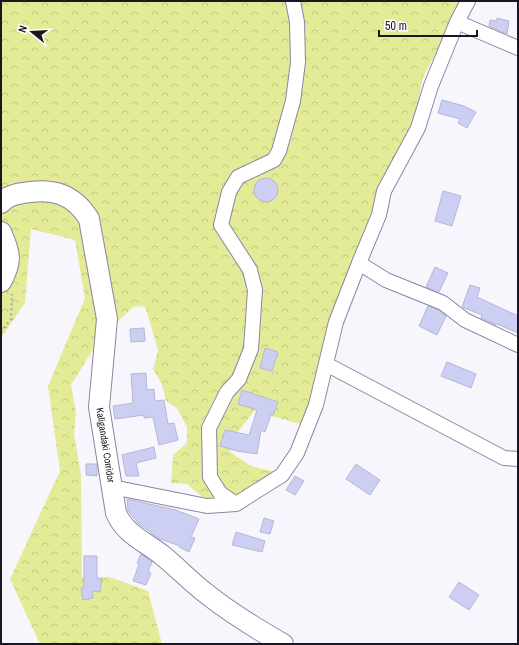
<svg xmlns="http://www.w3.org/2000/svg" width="519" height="645" font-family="'Archivo Narrow',sans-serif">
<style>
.forest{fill:url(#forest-crowns)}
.building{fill:#cccff1;stroke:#b4b7d8}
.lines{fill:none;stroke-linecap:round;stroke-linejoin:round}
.street-casing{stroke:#8d83a3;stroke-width:16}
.secondary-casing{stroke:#8d83a3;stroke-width:22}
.path{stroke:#adabb3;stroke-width:2.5;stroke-dasharray:2 3;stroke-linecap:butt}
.street{stroke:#fff;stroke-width:14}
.secondary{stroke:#fff;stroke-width:20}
.labels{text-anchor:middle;stroke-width:3;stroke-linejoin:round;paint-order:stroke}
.street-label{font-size:10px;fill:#1a1622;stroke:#fff}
</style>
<defs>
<pattern id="forest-crowns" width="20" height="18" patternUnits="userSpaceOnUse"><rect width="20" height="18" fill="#e4eb96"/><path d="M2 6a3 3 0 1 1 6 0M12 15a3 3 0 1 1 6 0" fill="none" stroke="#c3c981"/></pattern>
</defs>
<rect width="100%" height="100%" fill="#f8f6fd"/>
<path class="forest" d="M1,1H464L423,77L413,127L374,209L314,428L254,411L234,437L230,452L251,466L288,475L248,506L239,512L201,496L187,484L171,483L173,455L187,443V427L177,408L166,401L162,384L153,369L158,350L145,306L133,307L99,340L71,385L76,413L74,434L81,475L82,577H110L148,591L162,644H42L39,642L10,579L60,471L48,386L85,298L75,240L31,229L25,303L1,338Z"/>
<path class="building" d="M497,18L509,21L507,34L489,26L490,20L497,21Z
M442,100L464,106L476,112L467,128L458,123L460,119L438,113Z
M254 190a12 12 0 1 1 24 0a12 12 0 1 1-24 0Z
M443,191L461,196L452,226L435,221Z
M435,267L448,273L439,292L426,287Z
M470,285L480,288L477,297L518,316V333L497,324L496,325L481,318L482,315L462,307Z
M428,306L439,310L446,316L437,335L419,326Z
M144,328L145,341L131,342L130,329Z
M265,348L278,352L272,371L260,368Z
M447,362L476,374L471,388L441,376Z
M146,373L147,390L154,389L155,401L164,400L168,424L174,423L178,440L159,445L153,417L144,418V415L115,419L113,406L133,403L131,374Z
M242,390L278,402L273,415H271L265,432L261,430L257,454L237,451L220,446L225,430L249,435L257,410L238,404Z
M154,447L156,458L136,463L139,476H126L122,455Z
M86,464H97V476L86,475Z
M356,464L380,480L370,495L346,479Z
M295,476L304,481L295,495L286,490Z
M127,499L176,510L199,519L191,537L195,538L189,552L179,547L180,546L160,539L138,523L128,511Z
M264,518L274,521L270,534L260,532Z
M236,532L265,541L262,552L232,545Z
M141,554L152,562L148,572L151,573L146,585L133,581L139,564L137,563Z
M84,556H97V578L102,579L100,592L92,591L93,598L83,600L81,588L84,587Z
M459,582L479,595L469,610L449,597Z"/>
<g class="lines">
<defs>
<path id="street" d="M457,22L518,48
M359,263L386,280L443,303L465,320L518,345
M326,364L504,458L518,459
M112,487L207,506L236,504L282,475L297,453L316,405L336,322L359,263L379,215L384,191L418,128L431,86L457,22L468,1
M236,504L220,493L210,477L209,428L227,392L239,379L251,349L255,290L250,270L221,225L229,192L238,177L274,160L279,151L293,101L298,62L297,22L293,1"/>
<path id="secondary" d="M1,203C7,196 15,194 23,193C52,188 73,193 89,219L107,319L99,407L116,513C125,534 144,541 162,555C178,568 192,583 208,595C232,614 257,629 283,644
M1,232C10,254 13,260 1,282"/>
</defs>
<use href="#street" class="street-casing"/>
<use href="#secondary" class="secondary-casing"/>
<path class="path" d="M1,332L11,319L12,294"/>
<use href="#street" class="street"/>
<use href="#secondary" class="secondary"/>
</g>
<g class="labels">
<g class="street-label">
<text transform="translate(106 445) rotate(81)" y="4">Kaligandaki Corridor</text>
</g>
</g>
<rect width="519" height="645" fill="none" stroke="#1a1622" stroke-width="4"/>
<g transform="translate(32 32) rotate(288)" stroke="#ffffff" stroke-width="3" paint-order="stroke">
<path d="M0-3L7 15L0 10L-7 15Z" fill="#1a1622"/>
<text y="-6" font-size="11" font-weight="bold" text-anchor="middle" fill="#1a1622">N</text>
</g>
<path d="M379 30v6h98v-6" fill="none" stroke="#1a1622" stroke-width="2"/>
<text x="385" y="30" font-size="12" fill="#1a1622" stroke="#ffffff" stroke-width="3" paint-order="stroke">50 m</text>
</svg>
